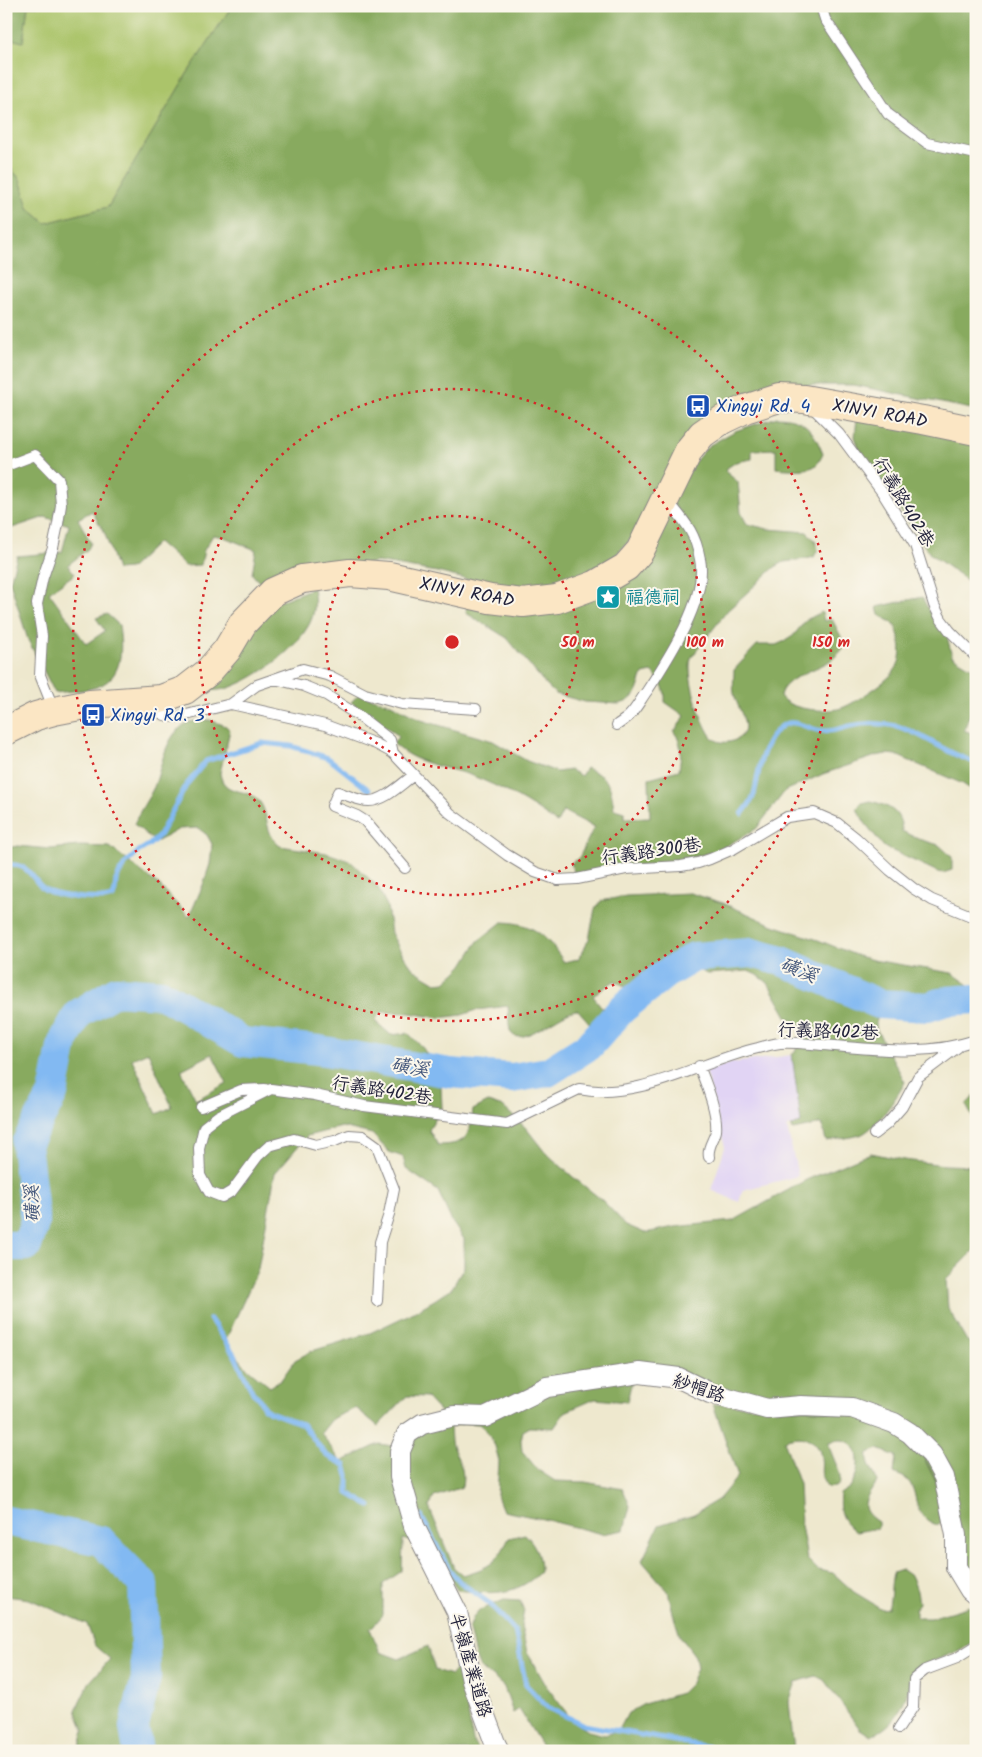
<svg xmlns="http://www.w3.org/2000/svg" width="982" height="1757" font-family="Kalam,'LXGW WenKai TC',sans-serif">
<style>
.built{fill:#e1d4f4}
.green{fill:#abc46a;stroke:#667352}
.forest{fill:#88aa5e;stroke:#55664c;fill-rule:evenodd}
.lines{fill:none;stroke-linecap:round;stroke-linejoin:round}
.stream{stroke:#82b9f2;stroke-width:5}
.river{stroke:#82b9f2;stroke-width:30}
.lane-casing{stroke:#888584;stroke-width:12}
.street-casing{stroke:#888584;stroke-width:22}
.secondary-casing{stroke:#888584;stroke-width:30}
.lane{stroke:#fff;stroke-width:10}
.street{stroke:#fff;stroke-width:20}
.secondary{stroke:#fbe6c4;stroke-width:28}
.ring{fill:none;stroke:#d62828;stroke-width:2.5;stroke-dasharray:2.5 5}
.labels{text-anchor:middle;stroke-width:4;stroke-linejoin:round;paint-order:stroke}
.transit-label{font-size:18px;fill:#164399;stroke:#fbf7ec;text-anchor:start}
.street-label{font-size:18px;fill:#22223b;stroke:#fbf7ec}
.culture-label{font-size:18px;fill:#0d838f;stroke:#fbf7ec;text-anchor:start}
.water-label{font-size:19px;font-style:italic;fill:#44577b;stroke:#fbf7ec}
.centre{fill:#d62828;stroke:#fbf7ec;stroke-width:2.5}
.ring-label{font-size:15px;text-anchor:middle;font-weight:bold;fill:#d62828;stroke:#fbf7ec;stroke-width:4;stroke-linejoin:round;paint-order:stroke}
</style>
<rect width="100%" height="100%" fill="#fbf7ec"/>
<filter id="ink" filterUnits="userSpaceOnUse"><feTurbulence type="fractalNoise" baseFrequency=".02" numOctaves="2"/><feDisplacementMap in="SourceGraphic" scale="10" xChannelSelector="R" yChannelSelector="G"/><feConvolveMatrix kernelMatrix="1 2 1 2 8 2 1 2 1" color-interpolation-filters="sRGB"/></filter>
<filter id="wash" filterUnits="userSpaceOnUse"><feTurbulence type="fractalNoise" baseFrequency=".0096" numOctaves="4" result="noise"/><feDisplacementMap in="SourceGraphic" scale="20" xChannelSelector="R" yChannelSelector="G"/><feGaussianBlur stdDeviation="1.12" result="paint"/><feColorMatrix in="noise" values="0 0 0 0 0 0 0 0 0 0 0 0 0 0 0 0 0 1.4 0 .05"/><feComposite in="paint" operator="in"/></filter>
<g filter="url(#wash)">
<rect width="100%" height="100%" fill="#eee8ce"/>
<path class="built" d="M792,1055L801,1123L787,1127L798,1176L743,1190L739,1202L711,1190L725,1147L706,1071L732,1063Z"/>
<path class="green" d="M28,6H232L187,74L108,207L46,223L28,208L20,179L6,163V98L12,95L6,72V38L23,41Z"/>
<path class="forest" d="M6,6H28L23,42L6,38Z
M232,6H976V410L854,385H804L756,390L728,403L640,530L614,557L575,578L542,587L509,590L437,572L377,562L260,583L252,574L256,550L224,537L213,535L204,550L201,565L185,566L158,542L130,569L117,570L105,534L92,511L78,519L91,543L88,549L68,565L75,574L49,592L86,644L105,631L96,618L107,614L119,625C122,647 124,676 99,686C88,691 67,691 55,693L28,640L10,582L17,556L62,552L69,525L45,517L6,530V163L20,179L28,208L46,223L108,207L187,74Z
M777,417C805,418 813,429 823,454C821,458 818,465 813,467C805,471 785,469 776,468V449L752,450V459L736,462L727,468L726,472L738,482L741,513L747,524L768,529L807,532L815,540L818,549L814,557L806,559L784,562L775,567L727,611L691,658C686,677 700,720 711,736C716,743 727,744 735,740C755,731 739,712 735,697C732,689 734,679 734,670L757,645H776L785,641L793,636L806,620L822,612L824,621L832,619L846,646C841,651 835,658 828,662C815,670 783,678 780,696C789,710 823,712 838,709C847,707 857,700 865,695C875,688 888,680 895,670C904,658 901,638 895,626C892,621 884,618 879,615L877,607L922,597L932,616L947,636L952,656L976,670V707L973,706L964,730L976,735V793L963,784L896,755L886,754L876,756L823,774L785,791L756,829L717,851L669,863L577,874L574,872L571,863L579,858L594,827L563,811L557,823C529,803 502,787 470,775C443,766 414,764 393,743L399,736L351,702L359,694L391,704L421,720L493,741L527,761L557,772L570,770L581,776L586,768C609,778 611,784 614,809L624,812L625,818L650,817L649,778L679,770C681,756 683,743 674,732L685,716L665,702C666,689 661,681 652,672L643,674L636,694L628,701L620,704L585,702L556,694L548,687L507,638L466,613L467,604L616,583L688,470L708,446L735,431Z
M857,418L976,441V582L968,581L930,554L859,449L855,437Z
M313,588C316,602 315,616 307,628C292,653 253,681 225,689C217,691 207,690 198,691L260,609Z
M210,720L226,726L230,730L220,773C223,795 243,788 256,798C271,810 262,832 280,846L327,853L350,861L377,886L387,906L391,933L401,952L413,969L436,983L445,982L454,974L463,965L478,941L502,922C535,923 547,937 564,962L578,959L589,939L595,909L601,901L626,896L690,893L723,903L773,925L818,940L858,956L873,960L952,973L968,984L967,997L906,1015H880C876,1020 875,1024 877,1030L905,1082C898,1096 875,1130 860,1135C850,1138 837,1139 826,1141L822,1124L793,1130L791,1126L801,1123L792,1055L805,1036L801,1024L788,1018L768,983L759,976L748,971L707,974L693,967C675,974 657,992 637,990C630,989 621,984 614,981L593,996L612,1020C611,1028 609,1034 600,1035L578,1010C562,1009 522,1049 511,1033C508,1027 509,1013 508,1006L477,1010L462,1015L439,1018L410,1013L382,1012L377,1017L376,1022L391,1035L408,1033L423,1048L434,1067L441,1086L442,1108L429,1130L438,1145C467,1145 470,1136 473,1110L488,1102L503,1107L526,1128L544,1151L573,1177L602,1200L626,1225L645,1233L674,1227L733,1221L806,1180L871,1153L904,1160L945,1165L976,1166V1249L946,1279L948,1308L967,1341L976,1345V1577L964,1557L960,1528L907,1423L768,1403L633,1376L627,1402L595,1399L565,1412L554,1428L530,1427L523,1431L521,1440L522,1451L538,1470L555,1481L585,1482L623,1489L630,1506L624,1530L602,1534L543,1519L503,1511L497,1496L499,1461L495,1446L486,1430L479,1424L467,1423L450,1427C451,1434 450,1442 453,1448C460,1464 465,1468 462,1487L434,1497L429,1507L454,1568L463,1575C490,1567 496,1564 509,1538L525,1534C536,1545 540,1556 540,1572C516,1597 489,1594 457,1590L411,1500L406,1454L412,1437L440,1412L426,1397L407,1396L378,1426L356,1408L333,1418L321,1433L341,1462L379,1444L393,1446L414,1542L403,1539L402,1571L383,1584V1615L370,1629L380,1652L399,1659L428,1646L435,1670L451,1675L459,1666L473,1740L478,1751H79L84,1730L76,1710L89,1683L110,1659L95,1646L87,1624L29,1599L6,1596V848L18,846L50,849L79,846L110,847L160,886L189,917L203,885L210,864L212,844L207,835L198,828L179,829L158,841L153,840L134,824C139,811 148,800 154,787C162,767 164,738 184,725C191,720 202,720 210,720ZM148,1052L172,1107L157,1114L132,1059ZM212,1054L227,1083L196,1100L181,1070ZM342,1127L372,1134L389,1152L403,1157L406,1169L438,1191L452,1222L464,1239V1267L452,1288L436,1299L412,1313L370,1333L312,1351L295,1360L281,1380L270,1387L248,1369L225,1342L258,1269L275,1173L307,1136Z
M871,801C889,806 901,811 902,831L918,839L939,845L952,857V870L943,873L938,872L884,847L865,823L857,809L861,803Z
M976,1094V1124L966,1105Z
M713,1404L849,1412L899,1435L924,1458L935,1480L945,1520L937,1525C908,1515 922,1491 905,1478C902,1476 897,1475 894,1473L896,1456L878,1449L868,1453C866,1465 875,1471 877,1482C866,1499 856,1508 878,1522V1528L856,1532C841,1520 838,1513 840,1494C844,1491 850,1488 852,1484C864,1463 859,1432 829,1442C828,1455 856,1491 827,1487C818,1475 823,1470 821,1457C818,1437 800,1434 784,1440L799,1484L801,1525L807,1559L818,1570L833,1573L854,1592L882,1609L888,1608C892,1596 890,1585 893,1573L902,1570L912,1577L917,1591L919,1603L914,1610L917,1618H930L970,1606L976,1608V1640L956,1652L918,1667C903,1696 905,1721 871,1736L860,1729L824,1680L816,1676L796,1682L789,1702L794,1751H545L519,1709L513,1713L504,1687L493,1677L480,1668L475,1656L469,1629L473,1618L480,1610L504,1600L520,1601L524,1611L521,1626L527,1652L547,1687L572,1720L588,1731L605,1735L619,1730L628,1713L644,1704L681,1693L691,1683L697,1668L695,1656L680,1636L674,1617L668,1591L642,1561L659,1525L694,1514L719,1499L738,1476Z"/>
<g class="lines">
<path class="stream" d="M742,814C746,808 753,801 754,794C759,775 759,756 770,739C791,707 803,732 827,731C835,731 843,728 850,726C859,724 871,723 881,724C916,725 942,754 976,762
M6,865C34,862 31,885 50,892C67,898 87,898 104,899L113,897L115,891L116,880L120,872L126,863L139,851L149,845L159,836L187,784L206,761L262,743L291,746L328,758L369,790
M210,1319L234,1354L253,1393L258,1397L264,1408L270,1412L302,1424L326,1455L345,1465L348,1475V1493L370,1506
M421,1516L449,1569L460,1582L489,1603L515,1631L526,1685L547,1707L584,1725L709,1747L718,1751"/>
<path class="river" d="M6,1246H27L35,1221L26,1144L53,1094L63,1042L78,1014L116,991L162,994L243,1042L319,1050L450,1073L512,1078L548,1072L590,1045L622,1009L665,974L694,957L752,953L782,961L879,1004L928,1007L946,1001L976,999
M6,1521L101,1541L143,1584L146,1678L134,1727L138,1751"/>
</g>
</g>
<g filter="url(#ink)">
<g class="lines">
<defs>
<path id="lane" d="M821,6L825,19L888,114L927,143L976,154
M811,406L839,434L882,492L915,545L934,605L941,619L950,631L976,657
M6,466L35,455L59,480L61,505L58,524L53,548L43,577L37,604L42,636L40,675L54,710
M274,679L304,686L326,695L359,716L390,740L393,753
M231,704L325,725L376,744L393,753L450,813L507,855L535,872L558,880L577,879L626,869L681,866L698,863L710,859L733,849L787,817L814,813L837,823L856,838L890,870L914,889L932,900L976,918
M149,705C159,712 165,718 178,717L231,704L257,685L303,669L330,676L365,694L402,704L476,709
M617,725C621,722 626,719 629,716C636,709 641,699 647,691C668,659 708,598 700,559C695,531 684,521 667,500
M405,868L365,821L357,816L332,806L338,792C347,795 359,801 369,801C385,801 401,784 414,775
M699,1066C706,1084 718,1112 716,1131C714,1140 707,1147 709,1157
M201,1107L241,1090L265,1089
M874,1134L887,1124L902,1107L918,1077L958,1047
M377,1301L380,1242L389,1214L394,1189L377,1146L363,1136L349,1135L335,1141L316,1145L294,1139L269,1146L258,1156L232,1191L222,1197L209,1192L200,1175L199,1148L204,1127L218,1116L271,1089L315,1095L364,1106L507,1124L579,1089C639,1101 701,1061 758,1048C765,1046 773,1044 780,1043C794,1042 808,1044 822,1045C875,1049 924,1057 976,1040
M899,1728L913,1707L914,1679L925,1670L957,1658L976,1646"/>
<path id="street" d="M499,1751L495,1743L472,1681L457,1612L414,1526L400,1477V1451L407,1434L422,1424L454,1416L485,1417L547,1387L640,1373L679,1378L710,1393L767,1409L801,1406L852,1408L894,1423L910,1433L932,1455L944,1477L956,1535V1567L970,1590L976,1595"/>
<path id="secondary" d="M6,731L36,716L54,711L90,704L161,699L185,690L207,673L227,650L243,623L273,592L302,579L350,573L389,576L490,599L523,603L557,599L595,585L626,567L640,551L689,450L702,434L722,420L745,409L779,398L804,399L923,420L976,431"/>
</defs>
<use href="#lane" class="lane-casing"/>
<use href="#street" class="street-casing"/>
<use href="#secondary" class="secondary-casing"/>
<use href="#lane" class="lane"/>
<use href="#street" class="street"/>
<use href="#secondary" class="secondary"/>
</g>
</g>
<g class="ring">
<circle cx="452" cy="642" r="126"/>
<circle cx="452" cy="642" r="253"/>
<circle cx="452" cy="642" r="379"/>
</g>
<defs>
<symbol id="bus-square" viewBox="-11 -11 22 22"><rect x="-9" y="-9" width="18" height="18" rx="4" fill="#1a4fb4" stroke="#fbf7ec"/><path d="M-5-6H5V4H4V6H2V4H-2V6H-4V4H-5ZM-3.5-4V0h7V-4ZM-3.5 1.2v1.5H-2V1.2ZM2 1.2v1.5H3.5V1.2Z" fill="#fff"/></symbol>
<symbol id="sight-square" viewBox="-11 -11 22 22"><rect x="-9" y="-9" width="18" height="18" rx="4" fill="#0f9aa8" stroke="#fbf7ec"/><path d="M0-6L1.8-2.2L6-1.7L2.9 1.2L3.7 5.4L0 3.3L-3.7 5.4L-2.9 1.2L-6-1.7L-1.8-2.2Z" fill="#fff"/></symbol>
</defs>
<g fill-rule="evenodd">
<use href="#bus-square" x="684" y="392" width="28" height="28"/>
<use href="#sight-square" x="594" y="583" width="28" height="28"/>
<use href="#bus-square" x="79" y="701" width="28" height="28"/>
</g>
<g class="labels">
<g class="transit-label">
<text x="716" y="412">Xingyi Rd. 4</text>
<text x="110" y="721">Xingyi Rd. 3</text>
</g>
<g class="street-label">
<text transform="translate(880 413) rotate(10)" y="6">XINYI ROAD</text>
<text transform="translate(904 502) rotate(59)" y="6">行義路402巷</text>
<text transform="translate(467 592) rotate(11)" y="6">XINYI ROAD</text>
<text transform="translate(651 851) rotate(-8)" y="6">行義路300巷</text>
<text transform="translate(828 1031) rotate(2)" y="6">行義路402巷</text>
<text transform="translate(382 1090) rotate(9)" y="6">行義路402巷</text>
<text transform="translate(699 1388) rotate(19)" y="6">紗帽路</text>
<text transform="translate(471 1665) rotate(74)" y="6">半嶺產業道路</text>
</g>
<g class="culture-label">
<text x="626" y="603">福德祠</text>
</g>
<g class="water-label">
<text transform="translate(799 969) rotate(22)" y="7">磺溪</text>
<text transform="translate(410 1066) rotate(10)" y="7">磺溪</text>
<text transform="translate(31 1204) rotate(-92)" y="7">磺溪</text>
</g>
</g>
<circle cx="452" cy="642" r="8" class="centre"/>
<g class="ring-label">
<text x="578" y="647">50 m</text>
<text x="705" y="647">100 m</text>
<text x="831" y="647">150 m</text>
</g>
<rect width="982" height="1757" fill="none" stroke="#fbf7ec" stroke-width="25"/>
</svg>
